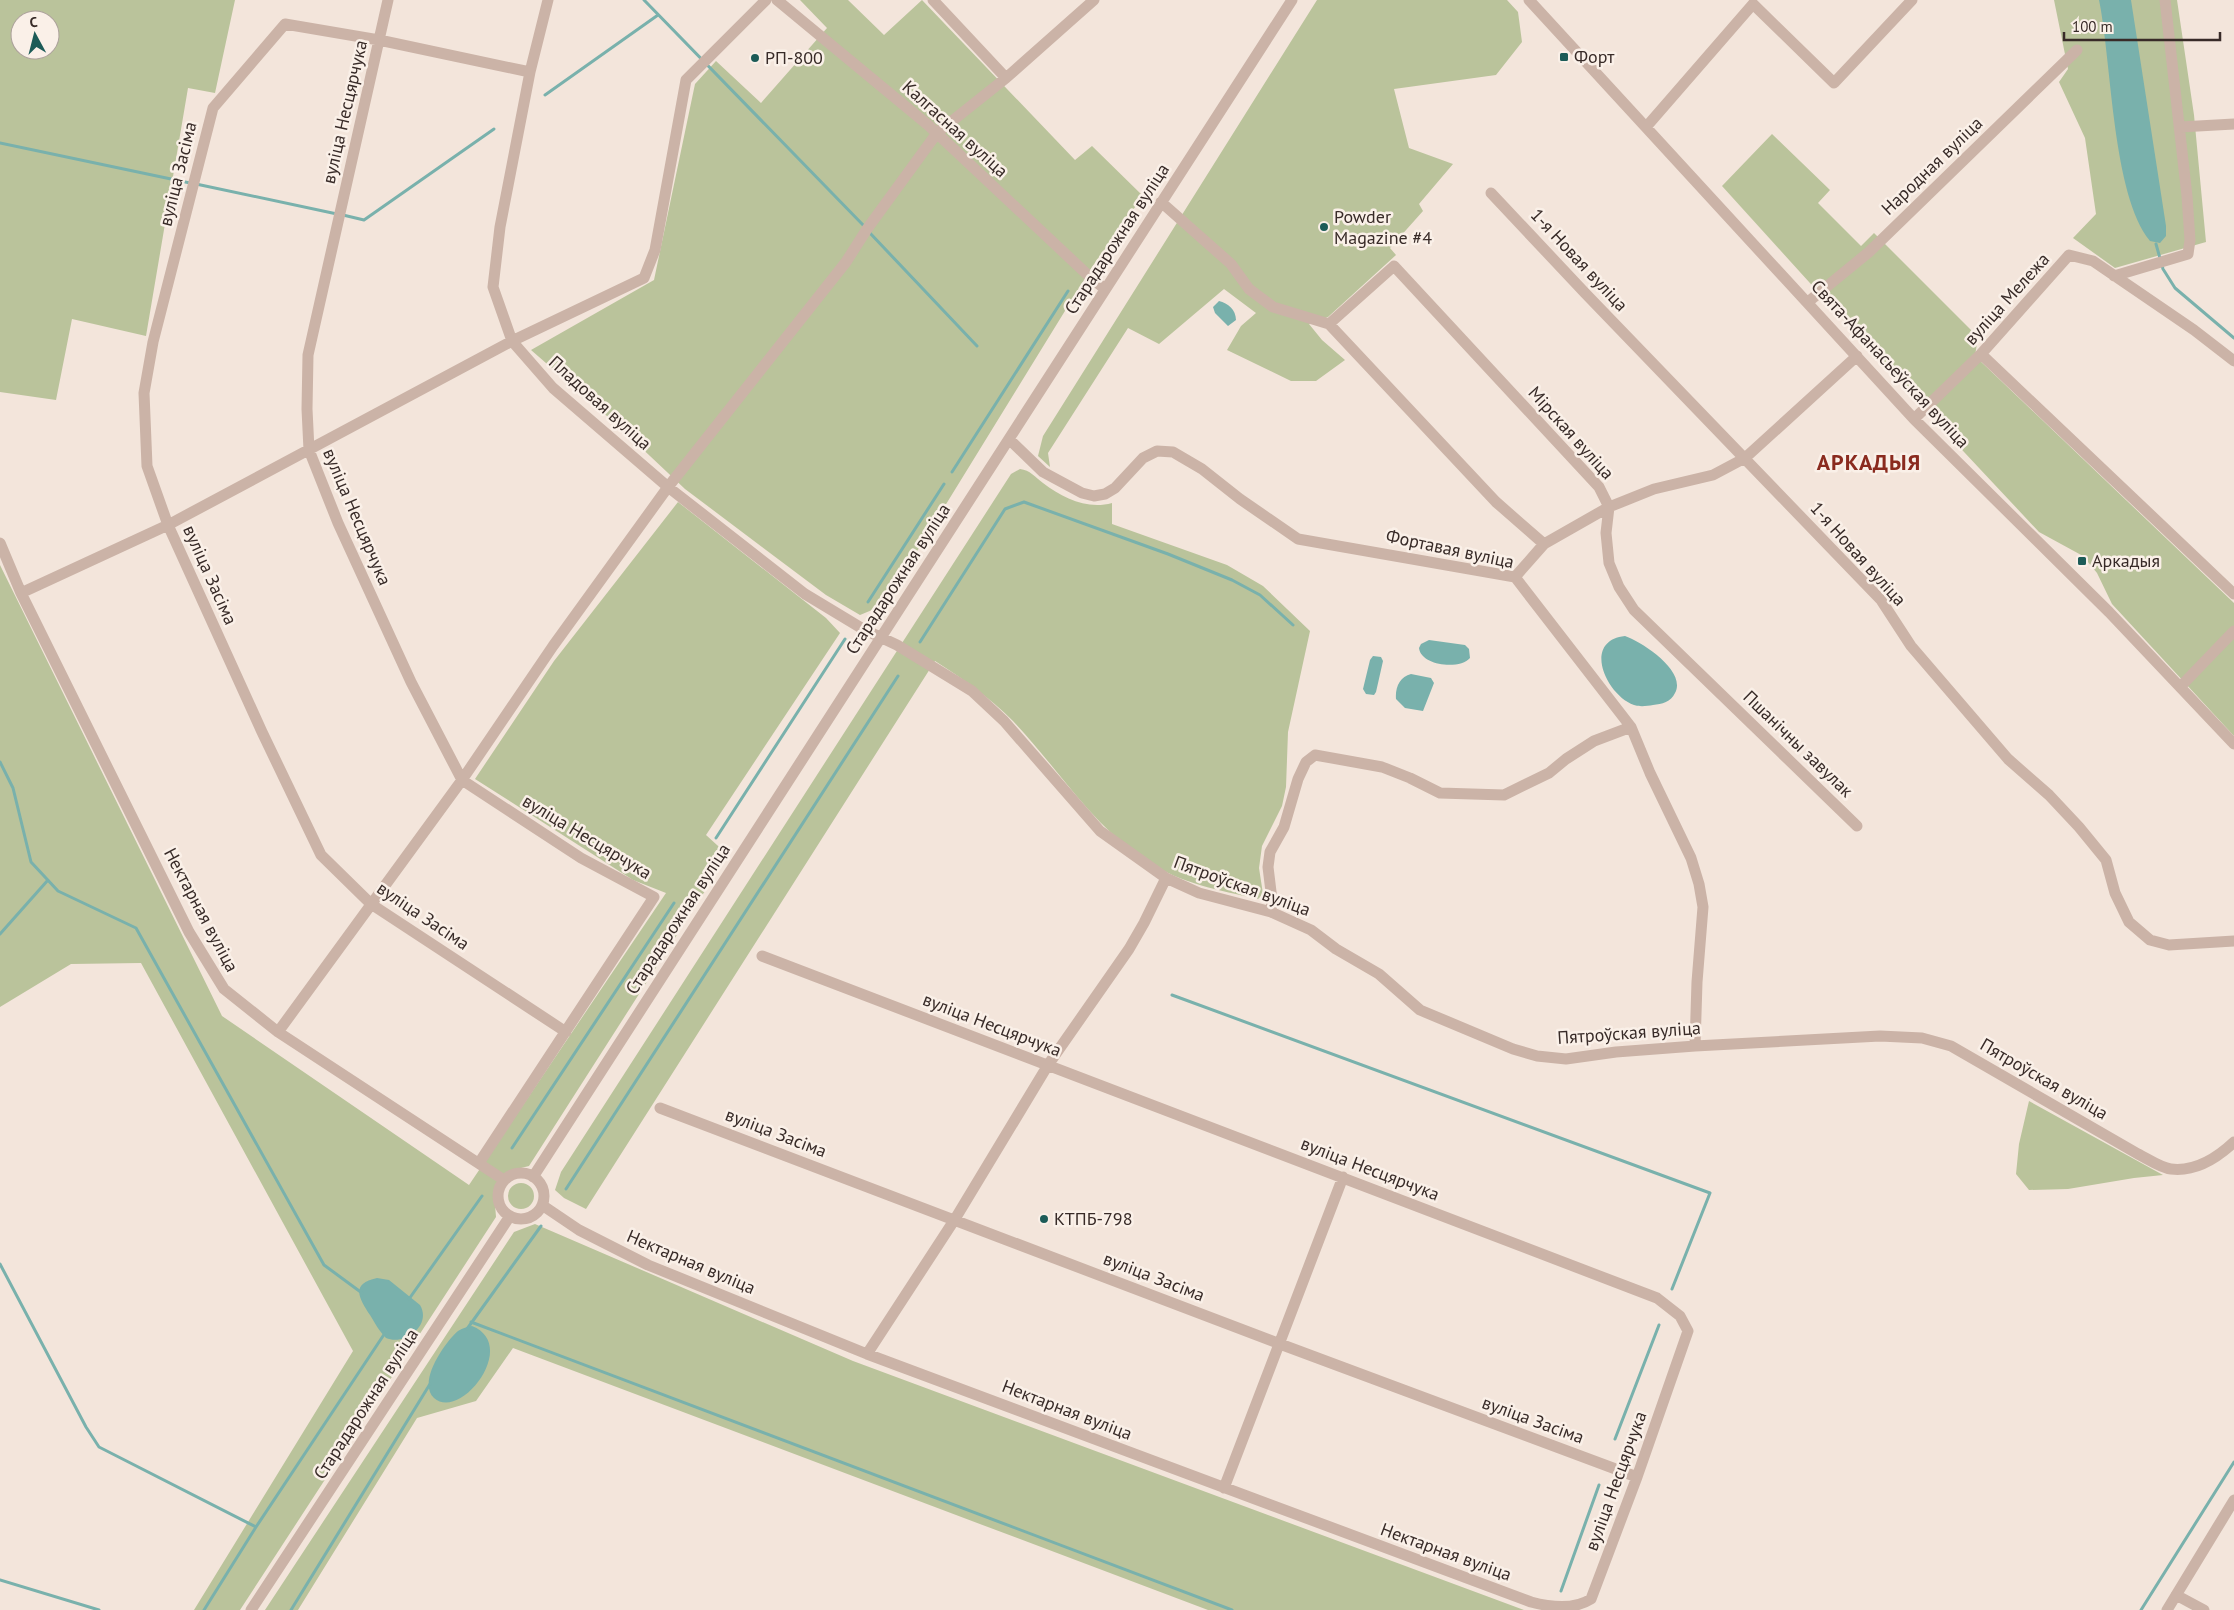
<svg xmlns="http://www.w3.org/2000/svg" width="2234" height="1610" font-family="'PT Sans',sans-serif">
<style>
.green{fill:#bac39b;fill-rule:evenodd}
.water{fill:#79b1ac}
.lines{fill:none;stroke-linecap:round;stroke-linejoin:round}
.stream{stroke:#79b1ac;stroke-width:3}
.minor{stroke:#cbb3a7;stroke-width:11}
.poi-dot{fill:#1c5b57;stroke:#faf0e8;stroke-width:2}
.labels{text-anchor:middle;stroke-width:5;stroke-linejoin:round;paint-order:stroke}
.poi-label{font-size:18px;fill:#382b28;stroke:#faf0e8;text-anchor:start}
.street-label{font-size:18px;fill:#382b28;stroke:#faf0e8}
.district-label{font-size:22px;font-weight:bold;letter-spacing:1px;fill:#8a2a1e;stroke:#faf0e8}
</style>
<rect width="100%" height="100%" fill="#f3e5db"/>
<path class="green" d="M0,0H235L215,93L188,88L146,336L72,319L56,400L0,392ZM20,20H50V50H20Z
M800,0H848L884,35L922,0L1075,160L1092,146L1143,196L1092,267L884,605L860,615L826,595L685,489L615,423L531,350L654,280L695,84L716,61L761,103L827,28Z
M1317,0H1507L1518,12L1522,42L1496,75L1394,89L1409,148L1453,164L1419,204L1423,211L1390,248L1396,255L1328,317L1309,324L1322,340L1345,360L1316,381H1291L1227,350L1241,326L1256,313L1224,289L1159,344L1128,328L1048,453L1050,467L1038,456L1043,436Z
M2054,0H2177L2194,115L2206,242L2115,268L2073,238L2096,214L2085,138L2059,82L2068,69Z
M1772,134L1830,190L1818,203L1861,246L1874,233L1978,337L1975,356L2234,603V736L2112,604L2097,573L2083,556L2039,532L1935,421L1722,186Z
M1020,469C1030,470 1035,477 1043,483C1063,498 1087,510 1112,503V524L1227,565L1263,586L1310,631L1288,732L1286,787L1282,806L1262,846L1259,868L1263,894L1258,899C1218,890 1182,884 1147,861C1091,825 1058,768 1013,721C989,697 963,679 935,661L586,1209L564,1198L555,1190L561,1172L1011,474Z
M678,502L826,618L840,633L706,835L728,855L529,1166L509,1171L494,1191L496,1217L240,1610H194L353,1351L141,963L71,964L0,1007V565L222,1016L469,1185L666,893L633,880L475,779L554,661Z
M2029,1101L2163,1175L2134,1178L2068,1189L2029,1190L2016,1174L2019,1144Z
M508 1196a13 13 0 1 1 26 0a13 13 0 1 1-26 0Z
M535,1224L853,1361L1524,1610H1208L513,1348L476,1401L417,1418L298,1610H265L514,1232Z"/>
<path class="water" d="M2099,0H2131L2166,226V236L2160,243L2150,241C2112,194 2112,63 2099,0Z
M1219,301C1228,303 1236,310 1236,320L1228,326L1215,313L1213,307Z
M1625,636C1642,642 1687,671 1675,693C1671,702 1662,704 1653,705C1647,706 1640,707 1634,705C1607,696 1581,641 1625,636Z
M1429,640L1465,645L1469,649L1470,658C1460,670 1421,666 1419,648L1421,644Z
M1373,656L1381,657L1383,661L1376,692L1374,695L1366,694L1363,689L1370,660Z
M1411,674L1431,678L1434,683L1423,711L1405,708L1396,699C1395,687 1400,677 1411,674Z
M377,1278L389,1280L420,1305C432,1325 405,1346 386,1338C379,1331 375,1323 370,1315C359,1298 350,1284 377,1278Z
M472,1326C520,1345 460,1422 434,1398C417,1382 445,1342 458,1331C463,1328 467,1327 472,1326Z"/>
<g class="lines">
<path class="stream" d="M644,0L865,227
M545,95L658,15
M0,143L190,183
M196,184L337,214
M343,215L364,220L494,129
M869,232L977,346
M2156,244L2163,269L2175,288L2234,338
M952,472L1068,291
M868,602L944,484
M920,642L1005,509L1024,502L1168,554L1232,580L1260,595L1293,625
M0,762L13,788L31,862L58,891L136,928L324,1265L362,1293
M716,838L845,639
M0,934L48,880
M1172,995L1710,1193L1672,1289
M512,1148L674,903
M566,1189L898,676
M0,1264L86,1427L99,1447L256,1527
M409,1299L482,1196
M471,1322L1232,1610
M467,1329L541,1226
M1615,1439L1659,1325
M0,1580L99,1610
M1561,1591L1599,1485
M204,1610L256,1527L385,1333
M291,1610L430,1384
M2141,1610L2234,1462"/>
<path class="minor" d="M388,0L308,355L307,409L309,450L338,523L411,682L462,780L581,858L654,897L479,1163
M548,0L530,72L500,227L493,287L512,341L553,388L668,487L805,594L863,629L897,645L972,691L1004,721L1100,831L1166,878L1199,893L1271,912L1311,930L1336,949L1379,974L1420,1010L1513,1049L1537,1056L1566,1059L1616,1052L1695,1046L1880,1036L1922,1038L1951,1046L2138,1154C2148,1159 2161,1168 2171,1169C2196,1172 2217,1158 2234,1142
M777,0L928,125L1090,277L1105,289
M933,0L1006,78
M1529,0L1914,419L2109,612L2234,744
M530,72L379,40L285,24L213,108L153,342L144,393L147,466L168,525L262,732L321,855L371,904L566,1032
M1647,126L1753,4L1834,83L1912,0
M2180,127L2234,124
M1491,193L1585,293L1881,600L1911,646L2008,759L2049,795L2079,827L2106,860L2115,893L2129,922L2150,940L2169,945L2234,941
M1161,202L1231,264L1249,289L1273,307L1329,324L1496,502L1544,544
M2114,276L2188,254L2190,240L2187,196L2165,0
M1808,302L1869,252L2077,50
M1329,324L1394,266L1599,487L1609,507L1606,533L1609,563L1619,587L1634,610L1857,826
M1981,354L2234,594
M1914,419L1981,354L2069,255L2093,261L2194,330L2234,361
M1010,440L1043,472L1082,493L1094,496L1105,494L1115,488L1143,458L1157,451L1173,452L1202,469L1240,499L1298,539L1515,577L1631,727L1650,773L1691,858L1699,884L1703,907L1697,982L1695,1046
M0,543L21,593L189,932L224,989L278,1032L504,1180
M1515,577L1544,544L1609,507L1654,489L1713,475L1745,458L1857,356
M21,593L168,525L512,341L644,278L655,250L686,80L766,0
M2180,687L2234,631
M1271,912L1272,900L1268,867L1270,852L1284,827L1298,779L1306,762L1315,755L1382,767L1410,778L1440,793L1504,795L1549,773L1566,759L1594,741L1631,727
M278,1032L462,780L553,646L668,487L846,262L867,229L937,133L1006,78L1094,0
M660,1108L1280,1344L1637,1477
M498 1196a23 23 0 1 1 46 0a23 23 0 1 1-46 0Z
M533,1177L1292,0
M542,1205L579,1230L648,1265L867,1354L1531,1602C1550,1607 1574,1610 1591,1599L1637,1477L1688,1331L1680,1316L1657,1298L762,956
M867,1354L955,1219L1048,1065L1129,949L1144,923L1166,878
M1224,1488L1343,1177
M2176,1595L2204,1610
M251,1610L510,1216
M2167,1610L2234,1500"/>
</g>
<g class="poi-dot">
<rect x="1559" y="52" width="10" height="10" rx="2.5"/>
<circle cx="755" cy="58" r="5"/>
<circle cx="1324" cy="227" r="5"/>
<rect x="2077" y="556" width="10" height="10" rx="2.5"/>
<circle cx="1044" cy="1219" r="5"/>
</g>
<g class="labels">
<g class="poi-label">
<text x="1574" y="63">Форт</text>
<text x="765" y="64">РП-800</text>
<text x="1334" y="223">Powder<tspan x="1334" dy="21">Magazine #4</tspan></text>
<text x="2092" y="567">Аркадыя</text>
<text x="1054" y="1225">КТПБ-798</text>
</g>
<g class="street-label">
<text transform="translate(345 112) rotate(-77)" y="6">вуліца Несцярчука</text>
<text transform="translate(955 129) rotate(42)" y="6">Калгасная вуліца</text>
<text transform="translate(1932 166) rotate(-44)" y="6">Народная вуліца</text>
<text transform="translate(178 174) rotate(-76)" y="6">вуліца Засіма</text>
<text transform="translate(1117 239) rotate(-57)" y="6">Старадарожная вуліца</text>
<text transform="translate(1579 260) rotate(47)" y="6">1-я Новая вуліца</text>
<text transform="translate(2007 299) rotate(-48)" y="6">вуліца Мележа</text>
<text transform="translate(1890 364) rotate(47)" y="6">Свята-Афанасьеўская вуліца</text>
<text transform="translate(600 403) rotate(42)" y="6">Пладовая вуліца</text>
<text transform="translate(1571 433) rotate(48)" y="6">Мірская вуліца</text>
<text transform="translate(357 517) rotate(67)" y="6">вуліца Несцярчука</text>
<text transform="translate(1450 549) rotate(12)" y="6">Фортавая вуліца</text>
<text transform="translate(1858 554) rotate(48)" y="6">1-я Новая вуліца</text>
<text transform="translate(210 575) rotate(66)" y="6">вуліца Засіма</text>
<text transform="translate(898 579) rotate(-57)" y="6">Старадарожная вуліца</text>
<text transform="translate(1798 744) rotate(44)" y="6">Пшанічны завулак</text>
<text transform="translate(587 837) rotate(31)" y="6">вуліца Несцярчука</text>
<text transform="translate(1242 886) rotate(20)" y="6">Пятроўская вуліца</text>
<text transform="translate(201 910) rotate(62)" y="6">Нектарная вуліца</text>
<text transform="translate(423 916) rotate(34)" y="6">вуліца Засіма</text>
<text transform="translate(678 919) rotate(-57)" y="6">Старадарожная вуліца</text>
<text transform="translate(992 1025) rotate(21)" y="6">вуліца Несцярчука</text>
<text transform="translate(1629 1033) rotate(-4)" y="6">Пятроўская вуліца</text>
<text transform="translate(2044 1079) rotate(30)" y="6">Пятроўская вуліца</text>
<text transform="translate(776 1133) rotate(21)" y="6">вуліца Засіма</text>
<text transform="translate(1370 1169) rotate(21)" y="6">вуліца Несцярчука</text>
<text transform="translate(691 1262) rotate(23)" y="6">Нектарная вуліца</text>
<text transform="translate(1154 1277) rotate(21)" y="6">вуліца Засіма</text>
<text transform="translate(366 1404) rotate(-57)" y="6">Старадарожная вуліца</text>
<text transform="translate(1067 1410) rotate(21)" y="6">Нектарная вуліца</text>
<text transform="translate(1533 1420) rotate(20)" y="6">вуліца Засіма</text>
<text transform="translate(1616 1481) rotate(-70)" y="6">вуліца Несцярчука</text>
<text transform="translate(1446 1552) rotate(20)" y="6">Нектарная вуліца</text>
</g>
<g class="district-label">
<text x="1869" y="470">АРКАДЫЯ</text>
</g>
</g>
<g transform="translate(35 35) rotate(353)"><circle r="24" fill="#faf0e8" stroke="#aca19b"/>
<path d="M0-4L9 19L0 12L-9 19Z" fill="#1c5b57"/>
<text y="-8" font-size="14" font-weight="bold" text-anchor="middle" fill="#382b28">С</text>
</g>
<path d="M2064 32v8h156v-8" fill="none" stroke="#382b28" stroke-width="2.5"/>
<text x="2072" y="32" font-size="15" fill="#382b28" stroke="#faf0e8" stroke-width="4" paint-order="stroke">100 m</text>
</svg>
